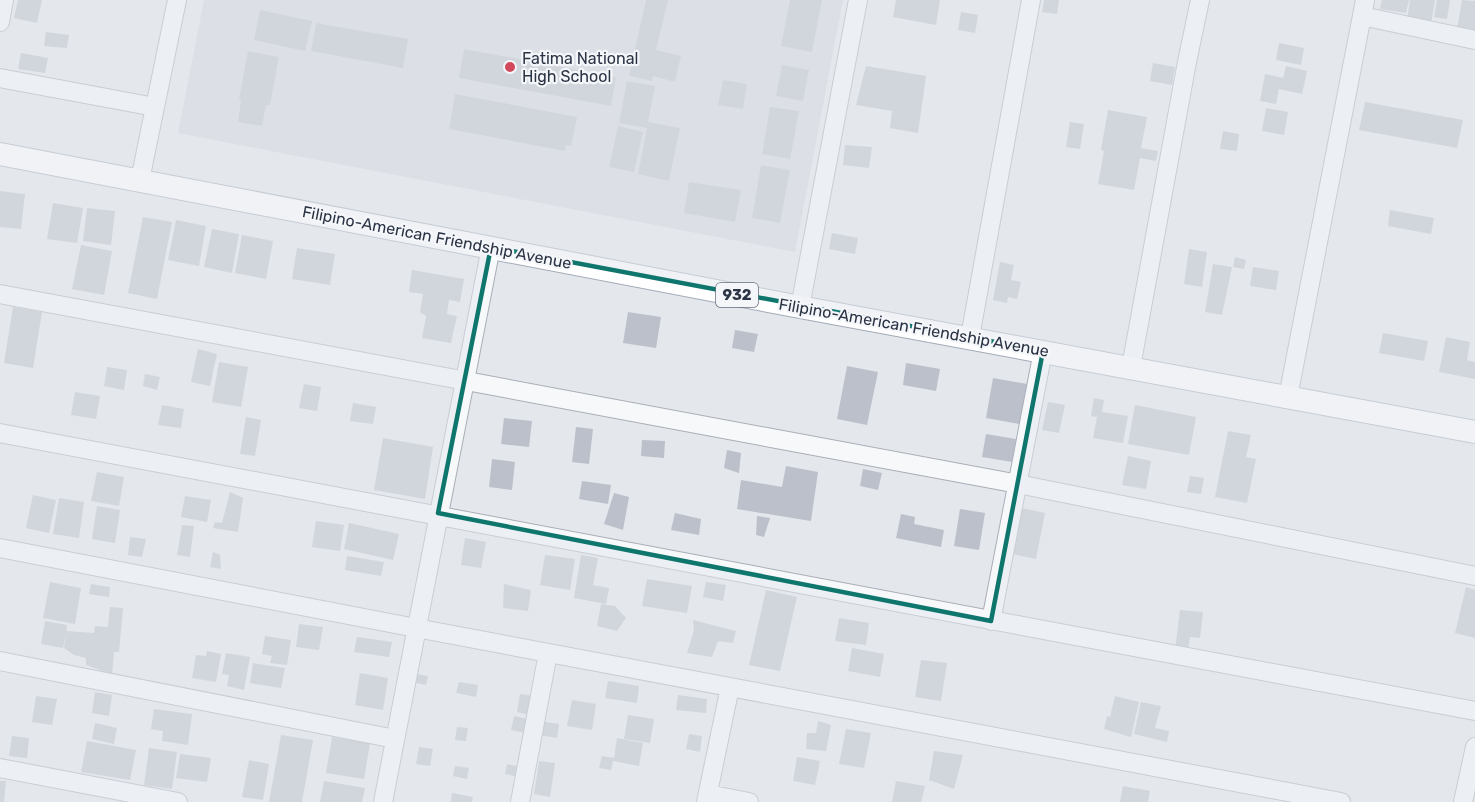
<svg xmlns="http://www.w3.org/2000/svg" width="1475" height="802" font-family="Rubik,sans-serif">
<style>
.built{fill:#d2d6de}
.building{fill:#bbc0ca}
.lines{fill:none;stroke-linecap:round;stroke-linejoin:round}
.minor-casing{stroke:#a9aeb7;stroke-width:20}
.major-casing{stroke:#a3abb8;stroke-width:24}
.minor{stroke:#f7f8fa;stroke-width:18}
.major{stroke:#fff;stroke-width:22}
.marked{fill:none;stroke:#0f766e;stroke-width:4.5;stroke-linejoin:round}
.poi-dot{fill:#d1495b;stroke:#f4f6f9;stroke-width:2}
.labels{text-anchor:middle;stroke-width:4.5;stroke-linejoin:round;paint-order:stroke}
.shield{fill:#f4f6f9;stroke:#676e7b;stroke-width:1.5}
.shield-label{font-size:15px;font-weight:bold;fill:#2b3445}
.poi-label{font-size:16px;fill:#2b3445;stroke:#f4f6f9;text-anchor:start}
.street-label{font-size:16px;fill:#2b3445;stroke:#f4f6f9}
</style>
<rect width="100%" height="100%" fill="#e4e7ec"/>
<path class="built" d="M204,0H843L795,252L178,133Z"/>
<path class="building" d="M18,0H42L37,23L14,18Z
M646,0H668L656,50L681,56L675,82L653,76L652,81L629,76Z
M790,0H822L812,52L781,46Z
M896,0H940L936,25L893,17Z
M1044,0H1059L1057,14L1042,12Z
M1382,0H1409L1406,13L1380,9Z
M1410,0H1435L1431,24L1407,20Z
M1437,0H1450L1447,19L1434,17Z
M1462,0L1475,1V32L1457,29Z
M260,10L312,21L305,51L254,40Z
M961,12L978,15L975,33L958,30Z
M316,23L408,39L403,68L311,51Z
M46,32L69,35L67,48L44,46Z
M1279,43L1304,48L1301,65L1276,60Z
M464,49L616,77L611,106L459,78Z
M248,51L279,57L270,105H266L262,126L238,122L241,100L239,99Z
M21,53L48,58L45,73L18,69Z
M1153,63L1175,67L1172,85L1150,81Z
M782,65L809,70L803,101L776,96Z
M866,66L926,76L918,133L890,128L892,111L856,105Z
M1286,66L1307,71L1302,94L1279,89L1276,104L1260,101L1265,74L1283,78Z
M723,80L747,84L743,109L718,105Z
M627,81L655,86L648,122L680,128L669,181L638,174L647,128L619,123Z
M455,94L577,117L571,146L566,145L565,151L449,129Z
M1365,102L1463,120L1457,148L1359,130Z
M770,107L799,111L790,159L762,154Z
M1266,108L1288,112L1284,135L1262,131Z
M1108,110L1147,117L1141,148L1158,151L1156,161L1140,158L1134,190L1098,184L1104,151L1101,150Z
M1070,122L1084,124L1080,149L1066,147Z
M618,126L643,132L634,172L609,167Z
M1223,131L1239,134L1237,151L1220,149Z
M845,145L872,147L869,168L843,165Z
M761,165L790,170L780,223L752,218Z
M689,182L741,190L735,222L684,213Z
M0,191L25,194L21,229L0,227Z
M53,203L83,208L77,243L47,239Z
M87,208L115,211L111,245L83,241Z
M1390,210L1434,218L1431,234L1388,226Z
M143,217L172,222L157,299L128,293Z
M176,220L206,226L199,266L168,260Z
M212,229L239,234L232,273L204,267Z
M832,233L858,238L855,254L829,249Z
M242,235L273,241L266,279L235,273Z
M81,245L112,251L104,295L72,289Z
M297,248L335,254L330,285L292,279Z
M1189,249L1207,252L1202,287L1184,284Z
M1235,257L1246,260L1244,269L1233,267Z
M1000,262L1014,265L1011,280L1021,282L1017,299L1008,297L1007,303L993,300Z
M1213,264L1232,267L1222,315L1205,312Z
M1253,267L1279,271L1276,290L1250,286Z
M412,270L464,279L460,302L449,300L447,314L457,316L451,343L422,338L426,316L420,312L423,294L409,292Z
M13,307L42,312L33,368L4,363Z
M628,312L661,317L656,348L623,343Z
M735,330L758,334L754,352L732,348Z
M1383,333L1428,341L1424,361L1379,353Z
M1446,337L1470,342L1467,360L1475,362V379L1439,372Z
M198,349L217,354L210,386L191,382Z
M219,362L248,367L241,407L212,402Z
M906,363L940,369L936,391L903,385Z
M847,366L878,372L867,425L837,419Z
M107,367L127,370L124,390L104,386Z
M145,374L160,377L157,390L143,386Z
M993,378L1027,384L1019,424L986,418Z
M304,384L321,387L317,411L299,408Z
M75,392L100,396L96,419L71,415Z
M1094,398L1104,400L1102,412L1128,416L1123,443L1093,438L1097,417L1091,416Z
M1048,402L1065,405L1059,433L1042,430Z
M353,403L376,407L373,424L350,421Z
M162,405L184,409L181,428L158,425Z
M1135,405L1196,417L1189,455L1128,444Z
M246,417L261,420L255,456L240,454Z
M504,418L532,421L529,447L501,444Z
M576,427L593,429L589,464L572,462Z
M1228,431L1251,435L1246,457L1256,459L1247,503L1215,497Z
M986,434L1016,439L1012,462L982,457Z
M383,438L433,447L425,499L374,490Z
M642,440L665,441L664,458L641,456Z
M727,450L741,453L739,473L724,468Z
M1128,456L1151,461L1146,489L1122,485Z
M492,459L515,462L512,490L489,487Z
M786,466L818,472L811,521L737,509L741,480L782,487Z
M863,469L882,473L878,490L860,486Z
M97,472L124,477L119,506L91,501Z
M1190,476L1204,478L1201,494L1187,492Z
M582,481L611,485L608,504L579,499Z
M230,492L243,498L238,532L213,528L215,522L222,523Z
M614,493L629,497L623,530L604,524Z
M33,495L56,500L49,533L26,528Z
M185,496L211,500L207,522L181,517Z
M59,498L84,502L79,538L53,534Z
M97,506L120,510L115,543L92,539Z
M1016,507L1045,513L1036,559L1007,553Z
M960,509L985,513L979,550L954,546Z
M675,513L701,519L699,535L671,530Z
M901,514L915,517L914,524L944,530L941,547L896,538Z
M757,516L770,518L764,537L756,535Z
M316,521L344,525L340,551L312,547Z
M349,523L399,534L393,560L344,549Z
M182,525L194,526L190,557L177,555Z
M130,537L146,539L142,557L128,555Z
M465,538L486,542L481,568L461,565Z
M213,552L220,555L221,569L210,567Z
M545,555L575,559L570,590L540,585Z
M581,555L598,558L593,585L609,588L606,604L574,598Z
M347,556L384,562L381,576L345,570Z
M647,579L692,586L687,613L642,606Z
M50,582L81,588L75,624L43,618Z
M706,582L726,585L723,601L703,597Z
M91,584L110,587L109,597L89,594Z
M504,584L531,590L528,611L503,608Z
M1466,587L1475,590V638L1455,633Z
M766,590L797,597L780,671L749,665Z
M601,604L615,606L626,618L617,631L597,626Z
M110,607L123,608L119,652H114L112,674L86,665V658L74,655L64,648L66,634L63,648L41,644L45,621L67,625L66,631L94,633L95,626L108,627Z
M1180,610L1203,612L1200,638L1190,637L1188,651L1175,650Z
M839,618L869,623L866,645L835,641Z
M693,620L736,631L733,643L718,641L712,657L687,653L694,630Z
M299,624L323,627L319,650L296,647Z
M265,636L291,640L287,665L270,663L272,656L262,654Z
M357,637L392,642L389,657L354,652Z
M852,648L884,654L880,677L848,671Z
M207,651L221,654L216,682L192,678L196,655L206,656Z
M226,653L250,657L244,690L227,686L229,675L222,674Z
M921,660L947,663L941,701L915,697Z
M253,663L285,668L281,688L250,683Z
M360,673L388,678L383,710L355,705Z
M417,674L428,676L426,685L416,683Z
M608,681L639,686L637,703L605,698Z
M459,682L478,685L476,697L456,693Z
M95,692L112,695L109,716L92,713Z
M520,694L533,696L529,715L517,712Z
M678,695L707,699L706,713L676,710Z
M36,696L57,699L52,725L32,722Z
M1115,696L1139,702L1131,737L1104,729L1107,716L1110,717Z
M572,700L596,704L592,730L567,726Z
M1141,702L1161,706L1155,728L1169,731L1167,742L1134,734Z
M154,709L192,714L188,745L162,741L163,731L151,729Z
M628,715L654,719L650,743L624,739Z
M514,716L528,719L526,733L511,730Z
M540,721L559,724L557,738L538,735Z
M818,721L831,725L826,751L806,749L807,733H816Z
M95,723L117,728L114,744L92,739Z
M457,727L468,728L466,741L455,740Z
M846,729L871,733L864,768L839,764Z
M689,734L702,736L700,752L686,749Z
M281,735L313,740L302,802H269Z
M12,736L29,738L27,758L9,756Z
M332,737L370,743L364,779L326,773Z
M617,738L643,743L639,766L613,761L611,770L599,768L602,756L614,758Z
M87,741L136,750L130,780L81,772Z
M419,747L433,749L430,766L416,764Z
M149,748L177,752L172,789L144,785Z
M934,751L963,755L954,789L929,780Z
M180,754L211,758L207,782L176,778Z
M797,757L820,761L815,785L793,781Z
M249,760L269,764L263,800L242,797Z
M539,761L555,763L550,797L534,794Z
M507,764L521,767L519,777L505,774Z
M455,766L469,768L467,779L453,776Z
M0,781H6L4,802H0Z
M324,781L365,788L362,802H320Z
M896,781L925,786L921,802H892Z
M1123,786L1150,791L1148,802H1120Z
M452,793L473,797L472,802H451Z"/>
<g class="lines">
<defs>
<path id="minor" d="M1362,16L1475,40
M0,22L4,0
M0,78L155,107
M140,180L177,0
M0,294L1018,484L1475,576
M800,307L858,0
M970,337L1031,0
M1131,367L1187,62L1200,0
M1288,397L1365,0
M0,433C492,523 983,620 1475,711
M0,548L416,628L1341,802
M991,621L1043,351
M0,661L395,739
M0,768L178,802
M708,794L749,802
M383,802L491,247
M520,802L548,653
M706,802L730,687
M1463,802L1475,747"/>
<path id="major" d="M0,154L800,307L1475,432"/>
</defs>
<use href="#minor" class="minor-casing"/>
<use href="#major" class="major-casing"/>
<use href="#minor" class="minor"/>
<use href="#major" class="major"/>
</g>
<path d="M0 0H1475V802H0ZM491,247L1043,351L991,621L438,513Z" fill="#e4e7ec" fill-opacity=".55" fill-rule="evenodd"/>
<path class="marked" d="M491,247L1043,351L991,621L438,513Z"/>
<circle class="poi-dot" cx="510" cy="67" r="6"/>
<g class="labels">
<rect class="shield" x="716" y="283" width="42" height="24" rx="4.5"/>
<g class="shield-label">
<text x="737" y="300">932</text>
</g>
<g class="poi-label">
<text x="522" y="64">Fatima National<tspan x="522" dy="18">High School</tspan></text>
</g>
<g class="street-label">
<text transform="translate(437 237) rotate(11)" y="6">Filipino-American Friendship Avenue</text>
<text transform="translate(914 327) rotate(10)" y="6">Filipino-American Friendship Avenue</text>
</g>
</g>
</svg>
